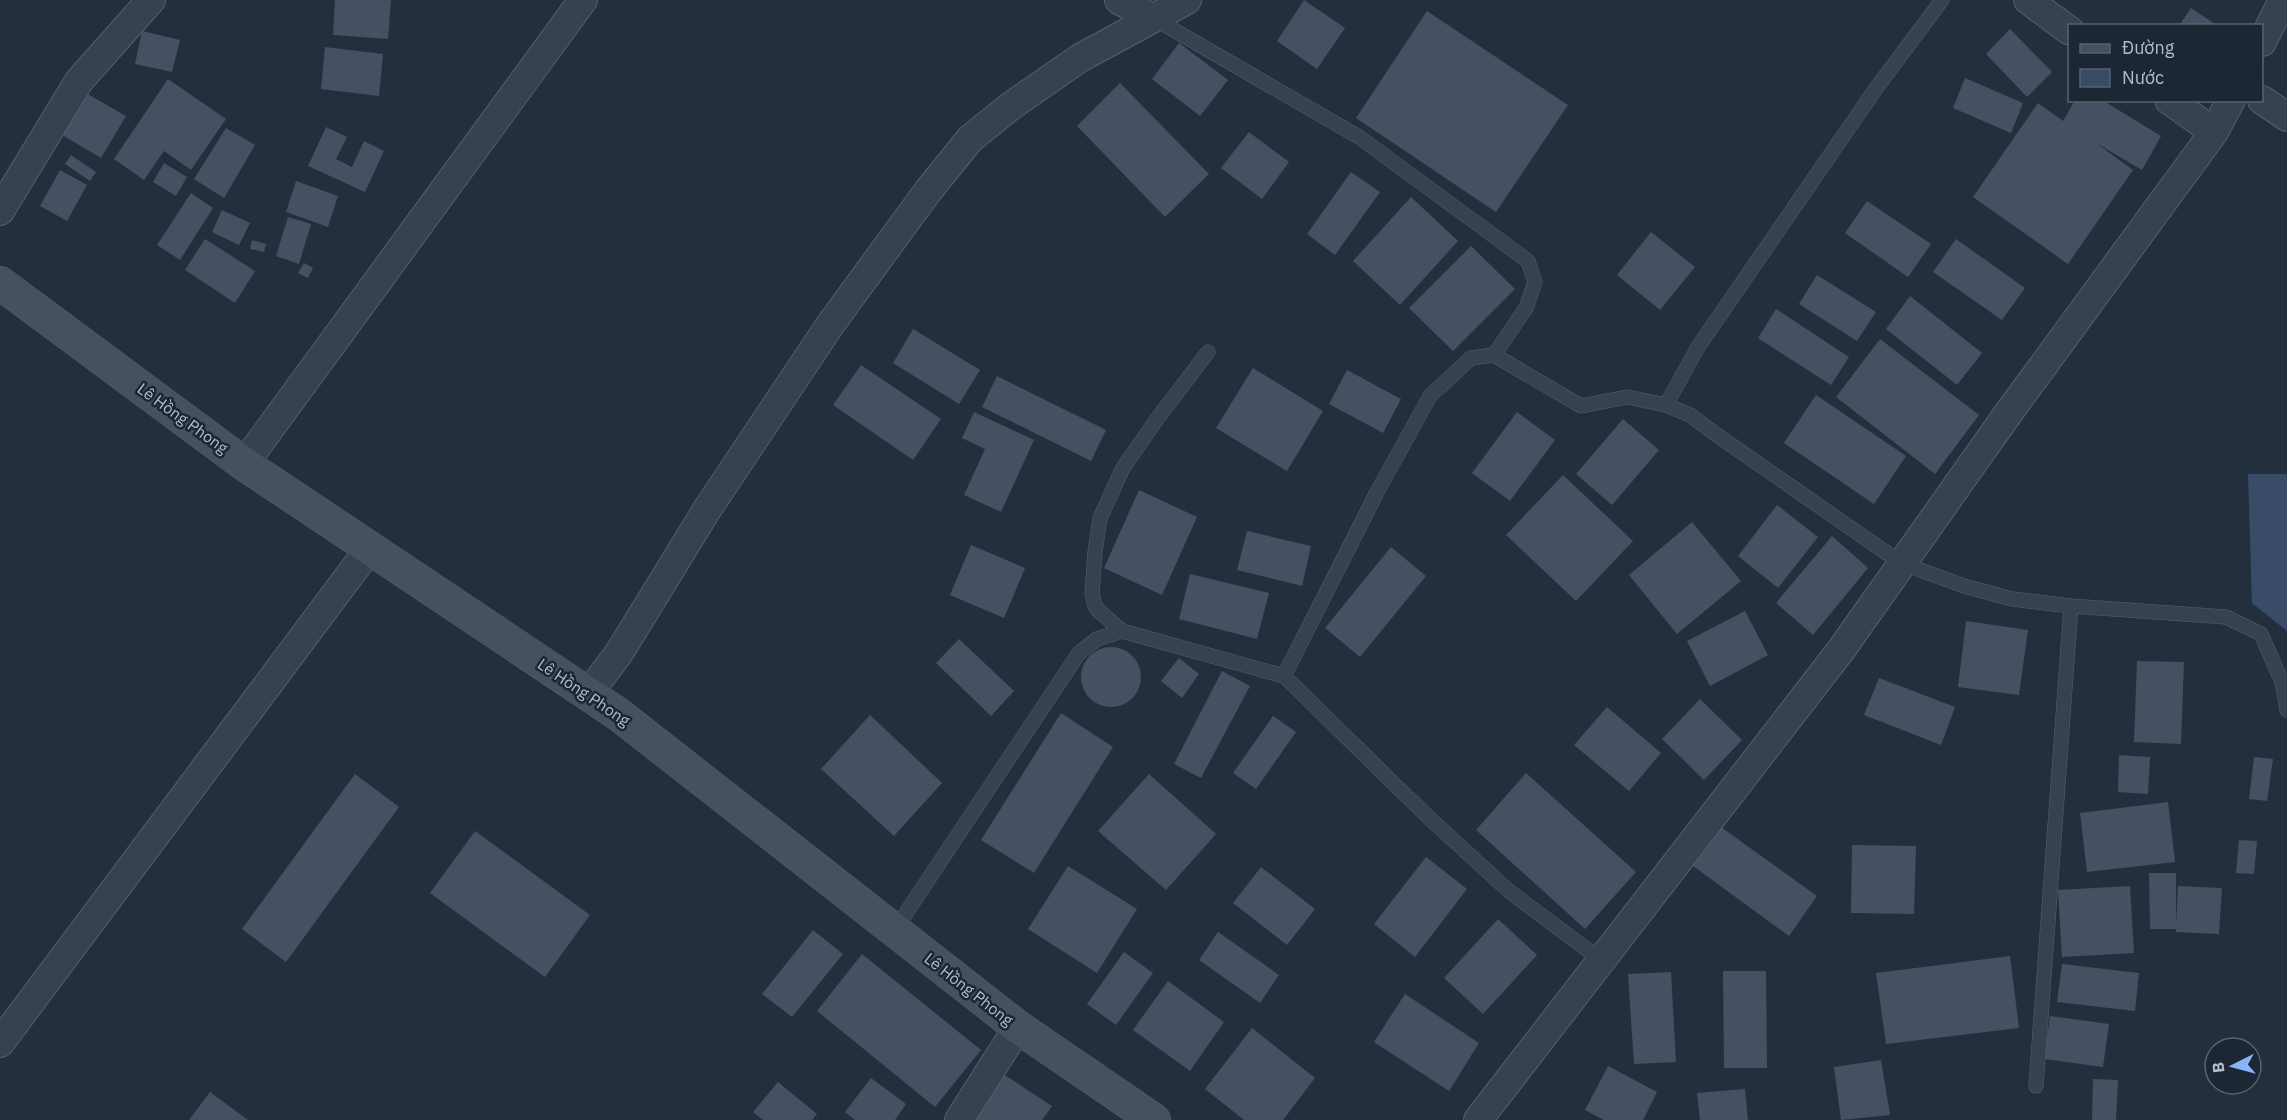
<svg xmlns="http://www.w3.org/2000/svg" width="2287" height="1120" font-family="'IBM Plex Sans',sans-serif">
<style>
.water{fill:#394c67}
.building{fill:#455162}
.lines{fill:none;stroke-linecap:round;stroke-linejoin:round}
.lane-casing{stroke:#565f6c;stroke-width:15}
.street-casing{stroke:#565f6c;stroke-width:30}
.secondary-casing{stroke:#565f6c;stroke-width:34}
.lane{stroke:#38414e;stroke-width:14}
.street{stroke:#38414e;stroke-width:28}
.secondary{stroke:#465061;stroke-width:33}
.labels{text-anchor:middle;stroke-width:5;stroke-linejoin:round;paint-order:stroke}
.street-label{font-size:16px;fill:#b4bcc9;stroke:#1d2633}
</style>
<rect width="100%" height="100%" fill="#242f3e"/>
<path class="water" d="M2248,474H2287V631L2252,603Z"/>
<path class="building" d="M335,0H391L388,39L333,35Z
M1304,0L1345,28L1317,69L1277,41Z
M2191,8L2218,26H2179Z
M1427,11L1568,105L1496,212L1356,118Z
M2010,29L2052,72L2027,97L1986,54Z
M142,31L180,40L172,72L135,64Z
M1179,43L1228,80L1200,116L1152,79Z
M325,47L383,54L379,96L321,89Z
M1965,78L2023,103L2011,133L1953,108Z
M168,79L226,119L191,170L164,151L144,180L114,159Z
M1120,83L1209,174L1165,217L1077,126Z
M84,92L126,116L101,158L59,133Z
M2075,100H2102L2161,136L2142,170L2096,143L2133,170L2068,264L1973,197L2038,103L2063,121Z
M326,127L347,137L336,159L352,167L364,141L384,151L365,192L308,166Z
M226,128L255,145L224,198L194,179Z
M1249,132L1289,162L1262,199L1221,168Z
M71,155L96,172L90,181L65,164Z
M164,163L187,177L176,196L153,182Z
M60,170L87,185L67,221L40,206Z
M1351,172L1380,192L1335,255L1307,234Z
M296,181L338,196L328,227L286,212Z
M191,193L213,208L180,260L157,245Z
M1411,197L1458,241L1400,305L1353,261Z
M1867,201L1931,244L1908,277L1845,233Z
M222,210L250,223L239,245L212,232Z
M288,217L311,224L299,264L276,256Z
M1651,232L1695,267L1660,310L1617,275Z
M205,239L255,271L235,303L185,270Z
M1956,239L2025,288L2002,320L1933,272Z
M252,240L266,244L264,252L250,249Z
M1471,246L1515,289L1453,351L1409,308Z
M304,263L313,268L308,278L298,273Z
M1817,275L1876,312L1857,341L1799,304Z
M1910,296L1982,353L1957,385L1886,329Z
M1776,309L1849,357L1831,385L1758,338Z
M913,329L980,370L959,404L893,363Z
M1880,339L1979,415L1935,474L1836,397Z
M861,365L941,419L913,460L833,405Z
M1253,368L1323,411L1287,471L1216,428Z
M1347,370L1401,399L1383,433L1329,404Z
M997,376L1106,430L1091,461L982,407Z
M1816,395L1906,456L1874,504L1784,443Z
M974,412L1034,440L1001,512L964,495L985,449L962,438Z
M1517,412L1555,440L1510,501L1472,473Z
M1623,419L1659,450L1612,505L1576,474Z
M1563,475L1633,541L1576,601L1506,535Z
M1139,490L1197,517L1162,595L1104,568Z
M1777,505L1818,537L1778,588L1738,556Z
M1692,522L1741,581L1677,634L1629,575Z
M1247,531L1311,546L1302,586L1237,570Z
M1832,536L1868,568L1813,635L1776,603Z
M971,545L1025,568L1004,618L950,595Z
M1391,547L1426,576L1360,657L1325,628Z
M1190,574L1269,593L1257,639L1179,619Z
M1745,611L1768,655L1710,686L1687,641Z
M1966,621L2028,630L2019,695L1958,687Z
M959,639L1014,691L991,716L936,663Z
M1081 677a30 30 0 1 1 60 0a30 30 0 1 1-60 0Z
M1179,658L1199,674L1182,698L1161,681Z
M2137,661L2184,662L2181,744L2134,742Z
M1222,671L1250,686L1201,778L1174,764Z
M1879,678L1955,707L1941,745L1864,715Z
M1700,699L1742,740L1704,780L1662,739Z
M1607,707L1661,753L1629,791L1574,745Z
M1061,713L1113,747L1034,873L981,840Z
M870,715L942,783L894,836L821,769Z
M1273,716L1296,732L1256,789L1233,773Z
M2119,755L2150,757L2148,794L2118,792Z
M2254,757L2273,759L2267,801L2249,799Z
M1526,773L1636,872L1585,929L1476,830Z
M355,774L399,807L286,962L242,929Z
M1149,774L1216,834L1166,890L1098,831Z
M2168,802L2175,862L2087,872L2080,813Z
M1721,827L1817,896L1789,936L1693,866Z
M475,831L590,915L545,977L430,893Z
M2239,840L2257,841L2254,874L2236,873Z
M1852,845L1916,846L1914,914L1851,913Z
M1426,857L1467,889L1415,957L1374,924Z
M1068,866L1137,909L1097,973L1028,929Z
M1261,867L1315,909L1287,945L1233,903Z
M2149,873H2176V925L2178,886L2222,888L2219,934L2176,932V929H2150Z
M2130,886L2134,953L2062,957L2058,890Z
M1498,919L1537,955L1483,1014L1444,978Z
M813,930L843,954L792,1017L762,994Z
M1218,932L1279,975L1260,1003L1199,960Z
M1124,952L1153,973L1116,1025L1087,1004Z
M862,954L981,1050L935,1107L817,1011Z
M2010,956L2019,1028L1886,1044L1876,973Z
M2062,964L2139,973L2135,1011L2057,1002Z
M1723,971H1766L1767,1068H1724Z
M1671,972L1676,1062L1634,1064L1628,974Z
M1168,981L1224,1022L1190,1071L1133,1030Z
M1405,994L1479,1043L1449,1091L1374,1042Z
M2050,1016L2109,1024L2103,1067L2044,1059Z
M1252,1028L1315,1078L1283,1120H1244L1205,1089Z
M1881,1060L1890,1115L1841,1120L1834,1067Z
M1608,1066L1657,1092L1643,1120H1604L1585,1110Z
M1000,1072L1052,1106L1042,1120H969Z
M871,1078L906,1104L895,1120H855L845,1112Z
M2093,1079L2118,1080L2116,1120H2092Z
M778,1082L817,1114L812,1120H763L753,1112Z
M1745,1089L1748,1120H1700L1697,1093Z
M210,1092L248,1120H189Z"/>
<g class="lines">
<defs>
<path id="lane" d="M1153,18L1359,137L1528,261L1535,282L1526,308L1494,355L1471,358L1430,396L1376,494L1284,676
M1494,355L1581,406L1627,397L1666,405L1690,415L1714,433L1901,563L1964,586L2012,599L2071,606L2226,617L2261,634L2282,682L2287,710
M1666,405L1698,347L1877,87L1942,0
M1122,631L1099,611L1095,606L1092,594L1095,552L1100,518L1123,468L1157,419L1208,352
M894,931L1079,653L1097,639L1122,631L1284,676L1427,816L1509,891L1601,960
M2036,1086L2071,606"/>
<path id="street" d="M1119,0L1152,18
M2028,0L2070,31
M2262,42L2283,0
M2169,100L2214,132
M2262,100L2287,117
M0,211L79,81L151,0
M244,464L583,0
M588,694L619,653L708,508L830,325L928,191L970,139L1011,106L1080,58L1187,0
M0,1043L370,548
M959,1120L1018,1027
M1478,1120L1841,650L2007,415L2214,132L2231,100"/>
<path id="secondary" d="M0,283L244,464L618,714L1018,1027L1154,1120"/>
</defs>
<use href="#lane" class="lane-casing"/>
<use href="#street" class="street-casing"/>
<use href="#secondary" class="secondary-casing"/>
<use href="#lane" class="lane"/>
<use href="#street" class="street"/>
<use href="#secondary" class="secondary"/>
</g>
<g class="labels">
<g class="street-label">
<text transform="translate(183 418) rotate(36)" y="6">Lê Hồng Phong</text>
<text transform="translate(584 692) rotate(34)" y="6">Lê Hồng Phong</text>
<text transform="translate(969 989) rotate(38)" y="6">Lê Hồng Phong</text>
</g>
</g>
<rect x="2068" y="24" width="195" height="78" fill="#1d2633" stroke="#59626f" stroke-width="1.5"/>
<rect x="2080" y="44" width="30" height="9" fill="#465061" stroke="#59626f" stroke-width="1.5"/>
<text x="2122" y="54" font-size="18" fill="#b4bcc9">Đường</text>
<rect x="2080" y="69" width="30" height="18" fill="#394c67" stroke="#59626f" stroke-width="1.5"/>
<text x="2122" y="84" font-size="18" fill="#b4bcc9">Nước</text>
<g transform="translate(2233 1066) rotate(264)"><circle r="28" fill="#1d2633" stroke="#59626f" stroke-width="1.5"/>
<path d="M0-4.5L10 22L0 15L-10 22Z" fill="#8ab4f8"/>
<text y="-9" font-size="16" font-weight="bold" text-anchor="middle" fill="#b4bcc9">B</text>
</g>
</svg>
